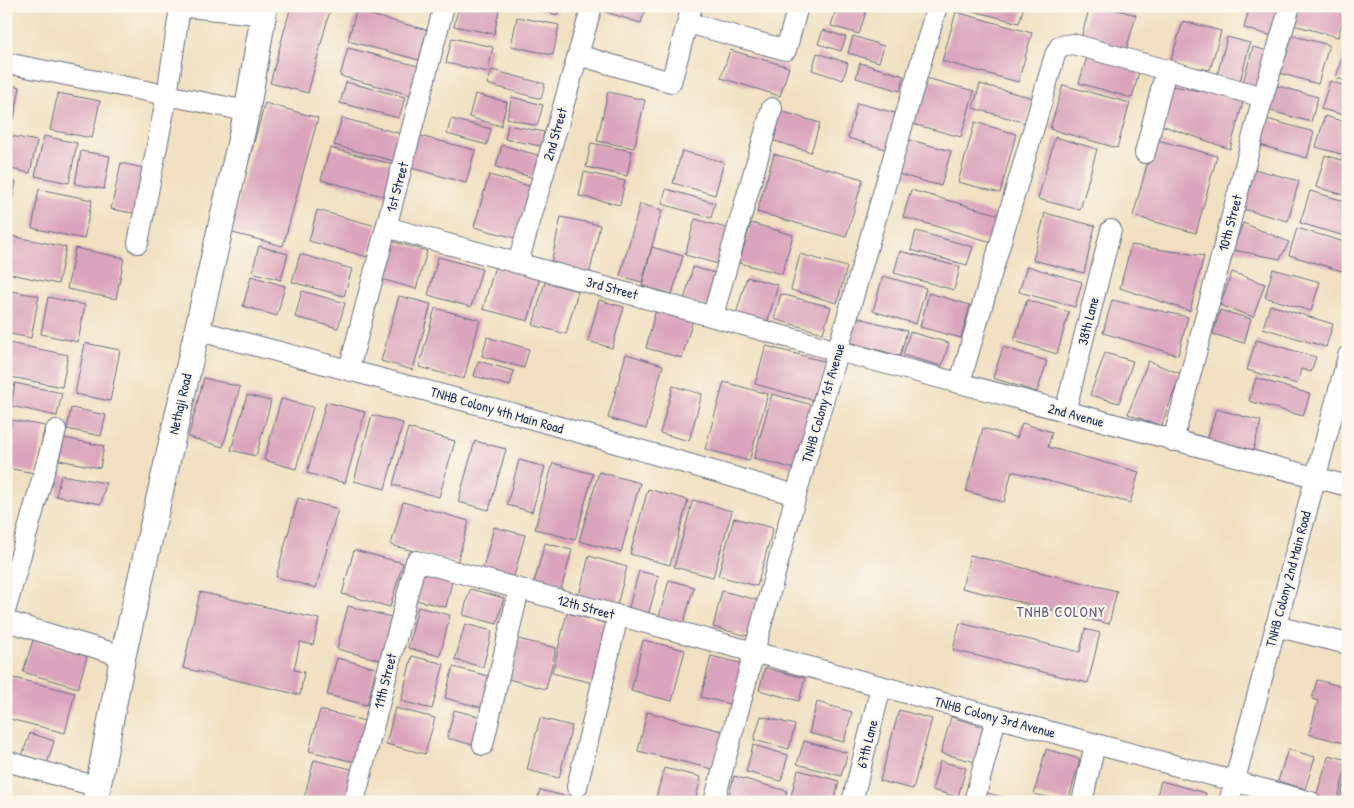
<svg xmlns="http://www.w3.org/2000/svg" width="1354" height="808" font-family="'Patrick Hand',sans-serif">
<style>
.building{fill:#daa5bc}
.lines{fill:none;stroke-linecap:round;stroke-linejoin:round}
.minor-casing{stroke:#666d81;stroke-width:22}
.tertiary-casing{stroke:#666d81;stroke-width:27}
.minor{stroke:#fff;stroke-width:20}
.tertiary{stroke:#fff;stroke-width:25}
.labels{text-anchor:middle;stroke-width:4.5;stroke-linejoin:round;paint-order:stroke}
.street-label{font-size:14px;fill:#1b2f5e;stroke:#fbf7ec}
.neighbourhood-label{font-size:15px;letter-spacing:1px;fill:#5e587f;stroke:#fbf7ec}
</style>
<rect width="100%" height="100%" fill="#fbf7ec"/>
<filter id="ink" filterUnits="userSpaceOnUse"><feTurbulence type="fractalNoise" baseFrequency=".02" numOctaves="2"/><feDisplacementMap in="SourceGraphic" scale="10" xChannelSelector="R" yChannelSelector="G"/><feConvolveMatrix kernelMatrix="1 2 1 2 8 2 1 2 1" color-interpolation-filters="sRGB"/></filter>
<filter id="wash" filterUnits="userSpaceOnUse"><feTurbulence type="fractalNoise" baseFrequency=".0096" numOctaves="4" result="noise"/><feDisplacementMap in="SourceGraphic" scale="20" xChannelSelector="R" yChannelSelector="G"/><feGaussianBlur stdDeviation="1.12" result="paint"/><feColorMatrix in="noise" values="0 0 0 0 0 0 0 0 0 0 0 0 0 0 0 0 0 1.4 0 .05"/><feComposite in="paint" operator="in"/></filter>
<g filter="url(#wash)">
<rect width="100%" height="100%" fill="#f0e0c1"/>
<g id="blocks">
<path class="building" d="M291,6H331L308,93L270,83Z
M459,6H500L494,34L454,26Z
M527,6H559L557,15Z
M604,6H647L641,23L602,11Z
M837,6H848L866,12L859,34L831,26Z
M966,6H1024L1019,23L966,9Z
M1090,6H1102L1136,15L1126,51L1081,38Z
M1250,6H1285L1276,37L1244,28Z
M1295,6H1323L1345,12L1338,37L1290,24Z
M356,11L427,30L419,60L348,41Z
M956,12L1032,33L1018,82L942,61Z
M517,17L559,25L553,55L511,46Z
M1183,21L1221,31L1210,70L1170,63Z
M823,30L846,37L841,51L818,44Z
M1286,34L1329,45L1318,84L1276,72Z
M853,36L884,46L879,62L848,53Z
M1227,37L1250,43L1240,82L1217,76Z
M452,38L493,47L488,72L446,63Z
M1253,47L1268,51L1257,91L1242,86Z
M348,48L418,66L411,95L340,76Z
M1345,48H1348V81L1336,78Z
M730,50L789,67L780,96L721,78Z
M817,53L848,63L843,80L812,70Z
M1088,54L1140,68L1132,98L1079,83Z
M860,63L904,76L900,91L856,78Z
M492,70L545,84L541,99L487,84Z
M922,77L974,91L961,137L909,123Z
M1330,81L1348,87V116L1321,109Z
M346,82L405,97L399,118L340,103Z
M6,84L20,87L14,119L6,117Z
M980,84L1033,98L1026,123L973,108Z
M1271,84L1318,97L1311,122L1264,109Z
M1063,85L1130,103L1117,148L1050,129Z
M1172,86L1244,99L1230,149L1158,124Z
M608,92L645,100L634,148L597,141Z
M58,93L100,101L92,138L50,130Z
M475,94L507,102L501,126L469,117Z
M512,97L543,105L537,126L507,118Z
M265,103L318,118L283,246L229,232Z
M857,103L899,114L889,150L848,138Z
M777,110L820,123L811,152L768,139Z
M1325,116L1348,123V156L1316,147Z
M342,118L405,135L397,162L334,145Z
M1263,118L1314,132L1307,158L1256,144Z
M451,119L491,129L487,145L447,134Z
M975,122L1016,134L1000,193L958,182Z
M508,125L544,132L541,146L505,139Z
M412,134L475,150L466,183L404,166Z
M6,135L37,141L30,173L6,168Z
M44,136L77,143L69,183L35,176Z
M1055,137L1097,149L1080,210L1038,199Z
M903,138L951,151L941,186L894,173Z
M1154,139L1217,156L1196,233L1133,216Z
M591,143L632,151L627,176L586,167Z
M502,145L541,156L534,178L496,167Z
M330,148L396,165L387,197L321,180Z
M81,151L110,156L104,189L75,184Z
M682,151L724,162L715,195L673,183Z
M774,154L863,179L846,237L757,212Z
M1325,155L1348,162V196L1316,187Z
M121,163L148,169L138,214L111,209Z
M1254,169L1299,181L1288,221L1243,209Z
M584,172L625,181L620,205L579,196Z
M489,175L533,187L519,239L474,227Z
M6,180L16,182L7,224H6Z
M39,189L92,200L84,239L32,228Z
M666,189L715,203L711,218L662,204Z
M911,190L1000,215L992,242L903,217Z
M1310,191L1348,202V237L1300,223Z
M640,204L662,210L642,282L620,276Z
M317,210L376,226L368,257L309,241Z
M1045,213L1095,226L1084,273L1033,260Z
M561,217L600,225L590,272L551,263Z
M695,219L736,231L726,266L685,255Z
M751,223L793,235L782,274L739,263Z
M1243,223L1289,242L1280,259L1233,250Z
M1297,228L1348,243V262L1345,272L1289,255Z
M916,231L973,247L967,265L911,250Z
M6,235L66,247L58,284L6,273Z
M391,241L427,251L416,289L381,279Z
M1131,245L1204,256L1190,311L1120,288Z
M259,246L288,254L281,280L252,272Z
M652,247L683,256L672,294L642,286Z
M75,248L124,258L116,299L67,289Z
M900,251L960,267L954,290L894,273Z
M300,254L352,269L344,296L292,282Z
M800,254L847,267L837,303L791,290Z
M438,257L482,269L471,307L428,295Z
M495,266L540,278L528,321L483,309Z
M1027,266L1082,282L1075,307L1019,292Z
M693,267L722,275L713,308L684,300Z
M1273,269L1320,282L1311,311L1265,297Z
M1232,272L1265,284L1253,317L1220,305Z
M251,276L285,286L277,316L243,306Z
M883,276L926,288L916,324L873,311Z
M747,277L778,285L767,323L736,314Z
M545,282L578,291L566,334L533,325Z
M6,290L39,296L31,338L6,333Z
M302,291L345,303L338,328L295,317Z
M929,293L970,305L961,338L920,327Z
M781,294L831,307L823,333L774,319Z
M399,296L431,304L413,370L381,361Z
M48,297L85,305L78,342L41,334Z
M599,300L624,307L612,348L588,341Z
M1027,300L1069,312L1057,354L1014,341Z
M1112,300L1188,317L1178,355L1103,333Z
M1270,305L1333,324L1326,347L1263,328Z
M435,308L480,320L464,379L419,367Z
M656,309L693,319L682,358L646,348Z
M1220,310L1251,319L1244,343L1213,334Z
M856,317L907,331L900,356L849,342Z
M910,332L949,343L942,366L903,355Z
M487,337L529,349L524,368L482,356Z
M1256,340L1316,357L1311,372L1301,369L1297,384L1247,370Z
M9,343L68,355L62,387L6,376Z
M85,343L120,350L110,401L75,394Z
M766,346L827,362L816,401L755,384Z
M1003,347L1047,361L1037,392L993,378Z
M1105,353L1133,361L1119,403L1090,395Z
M626,354L663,365L646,429L608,418Z
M478,361L514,371L510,386L474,376Z
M1148,361L1181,374L1161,426L1128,414Z
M204,378L240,387L223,447L188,437Z
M1256,378L1310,394L1303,416L1249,401Z
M724,382L768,394L749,461L705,449Z
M15,383L62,393L57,416L11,406Z
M673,386L702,394L689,441L660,433Z
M772,394L812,405L795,469L754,458Z
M247,395L271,401L256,456L231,450Z
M281,399L313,407L296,469L264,460Z
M326,402L365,412L345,483L307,473Z
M71,408L106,415L101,436L67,429Z
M1216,409L1261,421L1252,454L1207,441Z
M372,415L403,423L385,489L354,481Z
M12,420L45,426L35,473L6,468V451Z
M1022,423L1052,432L1048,447L1139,472L1130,503L1012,471L1004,502L966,491L983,428L1017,438Z
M408,428L455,441L439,497L393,485Z
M64,438L104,446L100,468L59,460Z
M475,441L506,449L489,510L458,502Z
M519,460L545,467L532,512L507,505Z
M553,463L593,474L575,540L535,529Z
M599,472L640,483L621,552L579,541Z
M61,475L106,483L101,504L56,496Z
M648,489L688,500L670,565L630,554Z
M298,498L338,509L316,588L276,577Z
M693,500L732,511L713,577L674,567Z
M403,502L469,521L457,563L391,545Z
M734,518L773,528L757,586L718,576Z
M494,527L525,535L513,580L482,572Z
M545,543L572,550L560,593L533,586Z
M354,550L403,563L390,607L342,594Z
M970,555L1117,591L1109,624L962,588Z
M589,556L627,567L616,609L578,599Z
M639,571L659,576L647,619L627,614Z
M422,573L452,581L446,607L415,600Z
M669,580L694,587L682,628L658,621Z
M470,589L504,598L497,624L463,615Z
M722,591L758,600L748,636L713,627Z
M200,592L319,619L313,645L300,642L294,670L304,672L300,695L183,668Z
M348,606L391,617L380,660L337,649Z
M418,607L450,615L440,656L408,648Z
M567,613L612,625L597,684L552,673Z
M960,623L1080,652L1085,629L1100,633L1088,683L953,650Z
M465,624L492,631L483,667L455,660Z
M514,638L556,648L546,689L504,678Z
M33,640L87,656L78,688L23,672Z
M643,640L685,650L672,701L631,691Z
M412,656L444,664L432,709L401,701Z
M711,656L744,664L734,705L701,697Z
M337,658L376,668L367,705L327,695Z
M453,667L492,677L483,708L445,698Z
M765,668L805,678L799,701L759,690Z
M10,677L75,693L65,733L6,718V691Z
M1317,680L1348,688V744L1309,734L1318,701L1312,699Z
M817,702L852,712L844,742L809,733Z
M395,708L435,718L425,754L386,744Z
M320,710L369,722L359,763L309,751Z
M454,710L488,719L481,747L447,738Z
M899,710L932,719L913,789L880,781Z
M647,712L726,732L717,770L638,751Z
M761,716L795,725L789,749L754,740Z
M951,717L985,727L975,762L941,753Z
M540,718L572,726L559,778L527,770Z
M30,733L54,741L47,764L22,756Z
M804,741L848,753L841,776L797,764Z
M753,745L788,755L781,781L746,772Z
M1046,749L1080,759L1068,802L1034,794Z
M1288,749L1315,757L1305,789L1278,781Z
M1329,755L1348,760L1337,802L1315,799Z
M314,760L355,770L347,802H303Z
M940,761L966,768L958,797L932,790Z
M664,768L701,777L695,802H655Z
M798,770L839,781L834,802H801L790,799Z
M1347,774L1348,802H1339Z
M734,776L787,791L784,802H727Z
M1161,781L1206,793L1203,802H1155Z
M540,790L585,801V802H537Z
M984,792L1017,801V802H981Z"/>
</g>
</g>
<g filter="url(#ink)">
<use href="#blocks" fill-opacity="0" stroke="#666d81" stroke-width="1"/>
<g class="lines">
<defs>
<path id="minor" d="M179,6L264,15
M688,23L786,50L798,6
M578,55L671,82L692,6
M6,63L247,111
M1145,153L1166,70
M386,227L838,351L1348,486
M138,243L167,95L180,7
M518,263L592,6
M713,315L772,108
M196,330L515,414L796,495
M349,369L444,6
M960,382L1055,55L1060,46L1073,44L1263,97
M1065,412L1111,230
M1173,441L1263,97L1290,6
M6,608L56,430
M6,621L123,656
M1275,626L1348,644
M483,745L519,589
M6,761L98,787
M577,787L618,616
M354,802L416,561L1311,802
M714,802L796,495L937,6
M852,802L881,687
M974,802L996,718
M1082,802L1095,744
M1229,802L1348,356"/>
<path id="tertiary" d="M95,802L123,656L247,111L265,6"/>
</defs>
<use href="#minor" class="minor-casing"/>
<use href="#tertiary" class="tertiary-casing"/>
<use href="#minor" class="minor"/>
<use href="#tertiary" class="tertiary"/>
</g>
</g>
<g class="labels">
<g class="street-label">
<text transform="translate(555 134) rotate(-74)" y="5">2nd Street</text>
<text transform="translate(397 187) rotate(-75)" y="5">1st Street</text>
<text transform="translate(1230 223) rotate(-75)" y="5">10th Street</text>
<text transform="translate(612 288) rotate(15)" y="5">3rd Street</text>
<text transform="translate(1088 321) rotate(-76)" y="5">38th Lane</text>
<text transform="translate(823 403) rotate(-74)" y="5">TNHB Colony 1st Avenue</text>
<text transform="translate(180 404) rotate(-77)" y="5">Nethaji Road</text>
<text transform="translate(497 410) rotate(16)" y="5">TNHB Colony 4th Main Road</text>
<text transform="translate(1076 415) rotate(15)" y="5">2nd Avenue</text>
<text transform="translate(1288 579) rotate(-75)" y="5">TNHB Colony 2nd Main Road</text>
<text transform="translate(586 607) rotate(15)" y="5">12th Street</text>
<text transform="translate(385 681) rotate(-76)" y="5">11th Street</text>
<text transform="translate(995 717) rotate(15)" y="5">TNHB Colony 3rd Avenue</text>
<text transform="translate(867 744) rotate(-76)" y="5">67th Lane</text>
</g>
<g class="neighbourhood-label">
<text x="1061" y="617">TNHB COLONY</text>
</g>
</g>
<rect width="1354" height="808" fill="none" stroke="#fbf7ec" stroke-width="25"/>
</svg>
